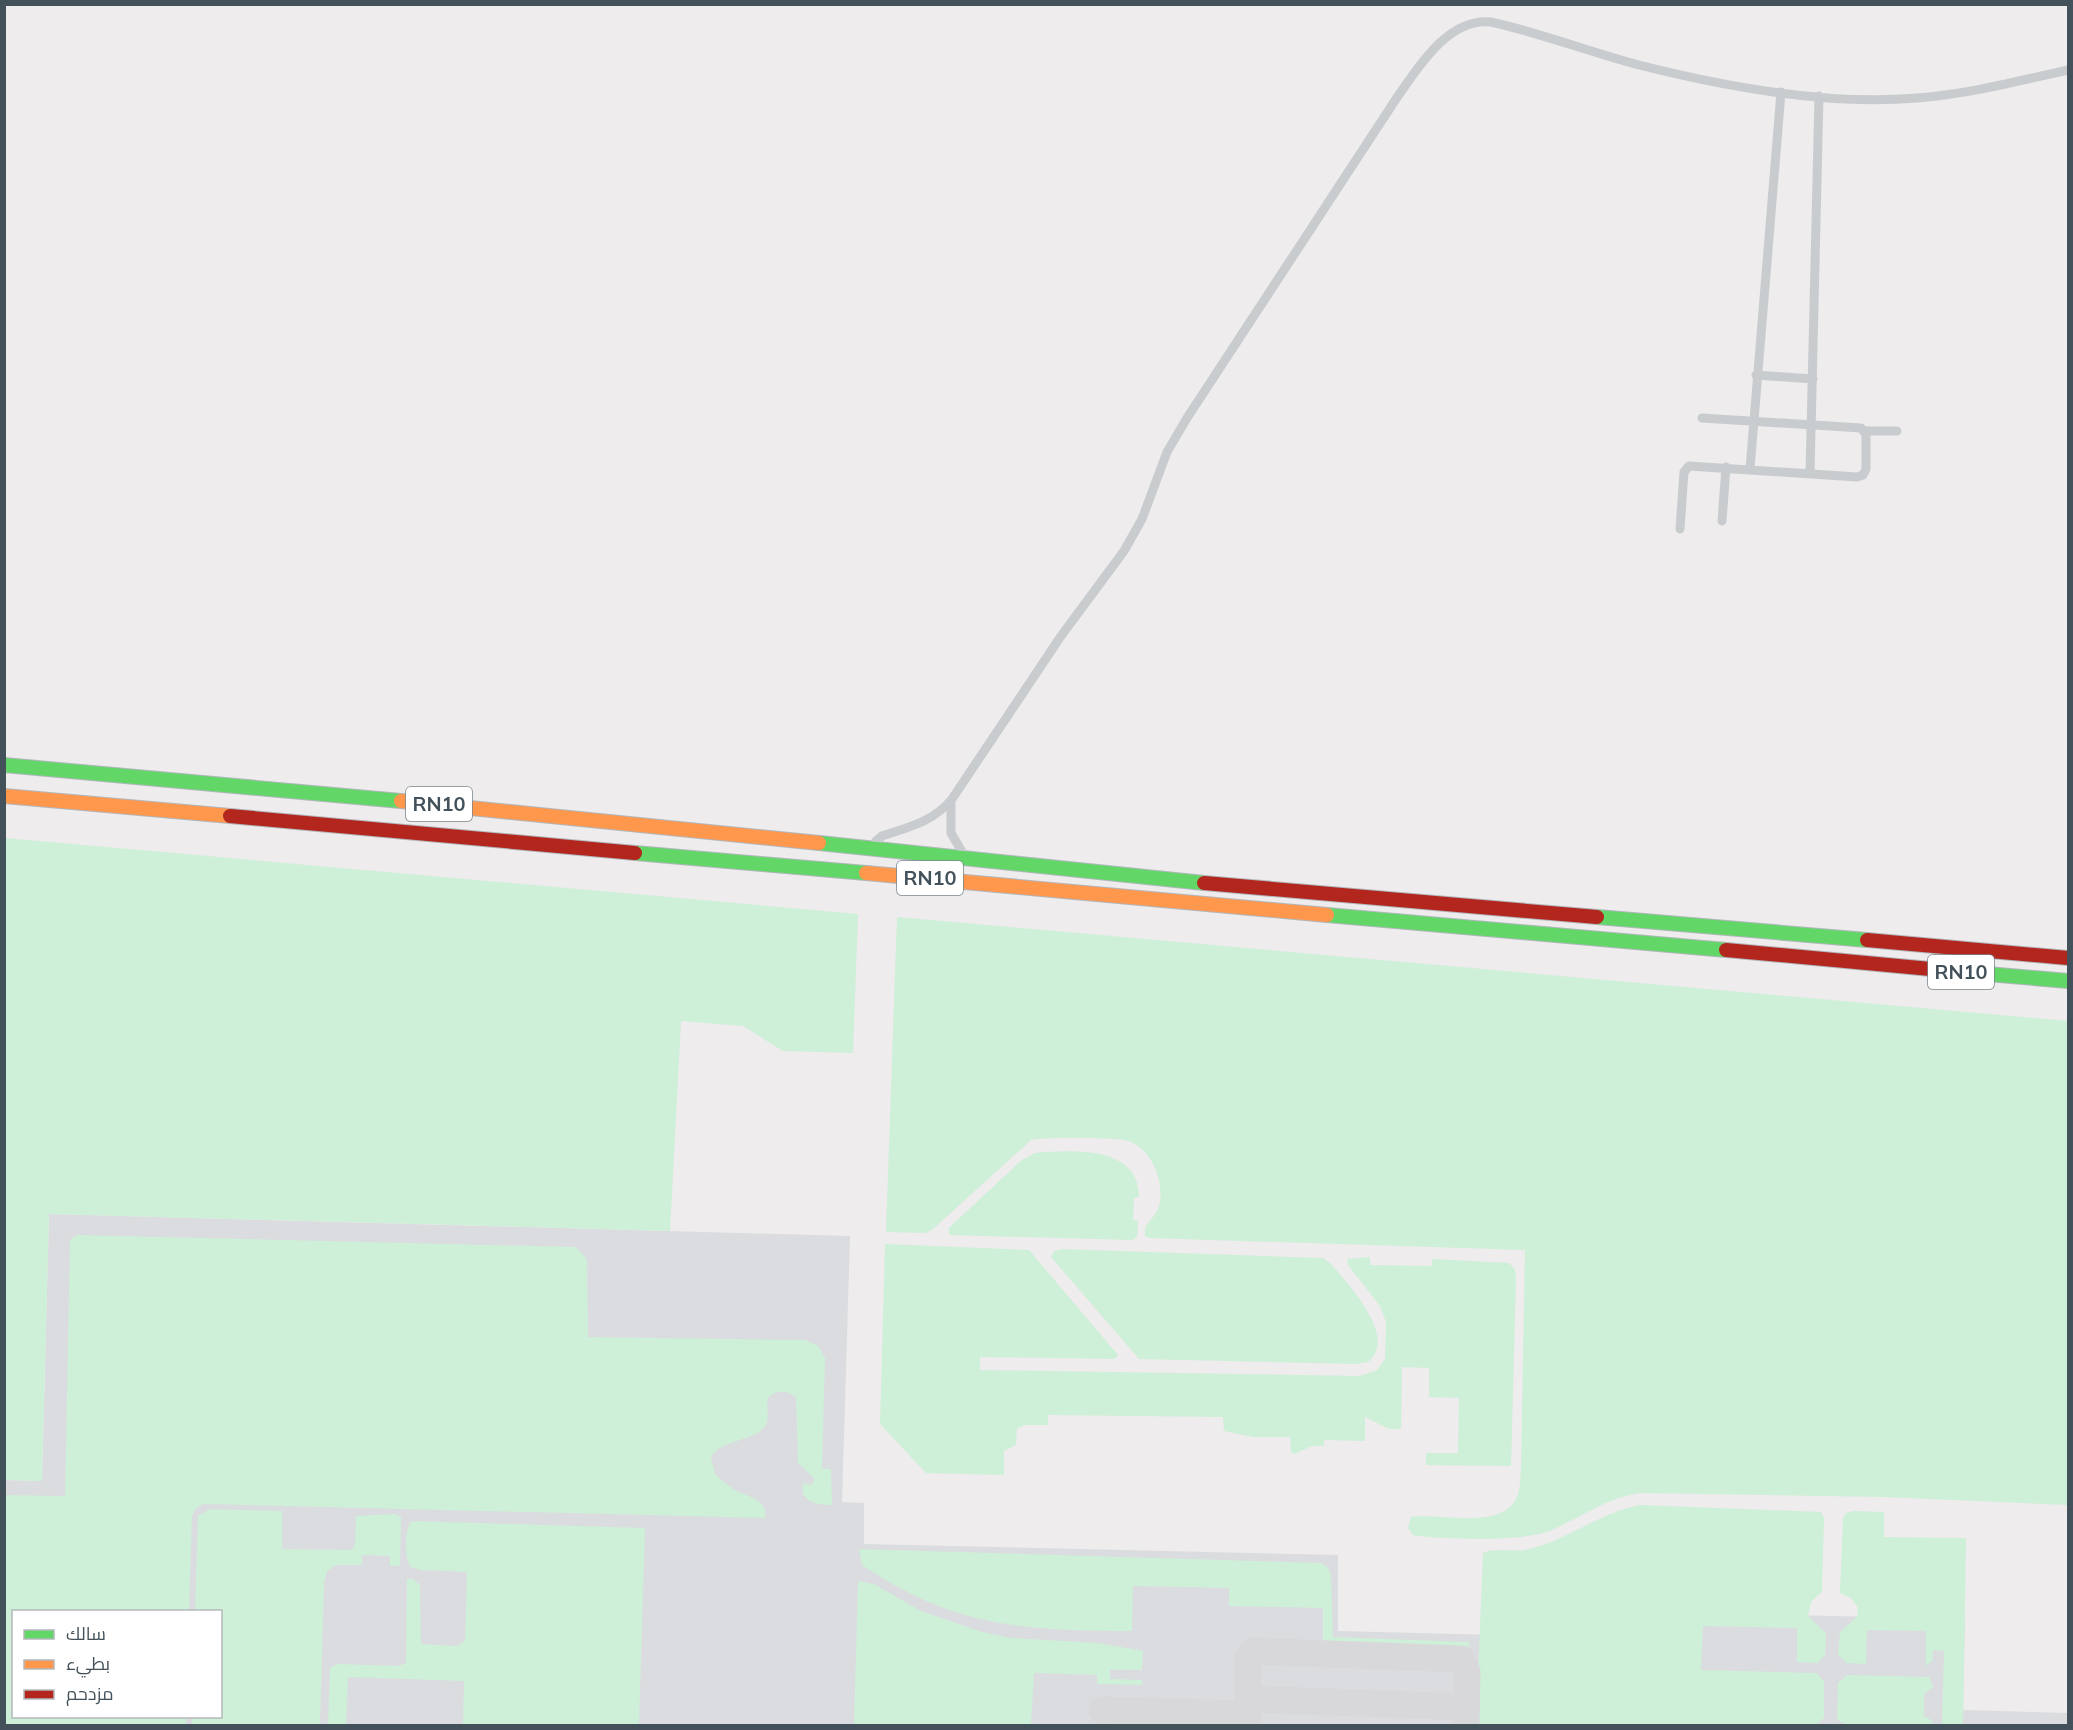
<svg xmlns="http://www.w3.org/2000/svg" width="2073" height="1730" font-family="Mulish,Cairo,sans-serif">
<style>
.airport{fill:#dbdcdf;fill-rule:evenodd}
.green{fill:#ceefd8}
.lines{fill:none;stroke-linecap:round;stroke-linejoin:round}
.taxiway{stroke:#d8d8da;stroke-width:27}
.fast-casing{stroke:#b1b7bd;stroke-width:16}
.slow-casing{stroke:#b1b7bd;stroke-width:16}
.jam-casing{stroke:#b1b7bd;stroke-width:16}
.street{stroke:#c9ccce;stroke-width:9}
.fast{stroke:#63d668;stroke-width:14}
.slow{stroke:#ff974d;stroke-width:14}
.jam{stroke:#b3261e;stroke-width:14}
.labels{text-anchor:middle;stroke-width:6;stroke-linejoin:round;paint-order:stroke}
.shield{fill:#fff;stroke:#7b858c;stroke-width:1.5}
.shield-label{font-size:20px;font-weight:bold;fill:#43515a}
</style>
<rect width="100%" height="100%" fill="#eeecec"/>
<path class="airport" d="M49,1214L850,1236L842,1502L864,1503V1544L1338,1555V1631L1702,1640L1703,1613L1965,1619L1963,1710L2068,1713V1726H5V1480L42,1481ZM14,1612H220V1716H14Z"/>
<path class="green" d="M5,838L858,914L853,1053L783,1051L743,1026L681,1021L670,1231L49,1214L42,1481L5,1480Z
M897,917L2068,1021V1505L1884,1497L1641,1493C1607,1497 1582,1517 1552,1530C1525,1542 1442,1540 1413,1535L1408,1528L1411,1517C1439,1513 1501,1530 1516,1499C1521,1489 1520,1477 1521,1467L1525,1250L1149,1238L1145,1236V1228C1149,1221 1155,1216 1158,1209C1167,1185 1152,1146 1125,1140C1110,1138 1046,1137 1031,1140L932,1230L925,1233L886,1232Z
M1035,1153C1072,1150 1139,1145 1139,1197L1134,1198L1133,1220L1138,1221L1137,1237L1132,1240L949,1235V1228L953,1224L1022,1160Z
M77,1235L576,1247L587,1259L588,1337L805,1340L818,1346L825,1358L822,1469H831L832,1502L831,1505C818,1505 797,1501 804,1483L811,1485L814,1481V1478L798,1463L796,1397C787,1390 776,1389 768,1398C766,1406 769,1414 767,1422C762,1441 722,1438 711,1457L715,1474C721,1480 727,1485 735,1490C747,1497 768,1499 765,1518L203,1504L195,1509L192,1516L189,1611L14,1612V1716L186,1717V1725H5V1495L65,1496L70,1240Z
M885,1244L1029,1250L1118,1355L1115,1359L980,1357V1370L1360,1376L1377,1370L1385,1359L1386,1322L1380,1306L1348,1265L1347,1259L1370,1257V1265L1432,1266V1259L1509,1263L1514,1268L1516,1276L1511,1466L1426,1465V1453H1458L1459,1398L1429,1397V1368L1402,1367L1401,1429H1389L1365,1417V1441L1324,1440V1446H1312L1294,1454L1291,1452L1290,1437H1253L1224,1431L1223,1417L1048,1415V1425H1025L1017,1429L1016,1445L1004,1451V1475L926,1473L880,1424Z
M1062,1249L1323,1258L1331,1264C1347,1283 1399,1337 1368,1362L1356,1364L1139,1359L1051,1257L1054,1251Z
M1641,1505L1821,1512L1824,1518L1822,1592L1811,1602L1808,1616L1826,1633L1825,1655L1818,1663L1797,1662V1628L1703,1626L1701,1670L1817,1673L1824,1682V1718L1814,1726L1476,1725L1483,1553C1496,1547 1511,1552 1525,1550C1566,1542 1599,1512 1641,1505Z
M210,1509L282,1511V1549L352,1550L355,1544L356,1516L394,1514L401,1517L400,1566H390V1556L362,1555V1565H336L327,1571L324,1583L320,1725H192V1717L220,1716V1612L195,1611L198,1516Z
M1853,1511L1884,1512V1537L1966,1538L1963,1725H1942L1944,1651L1933,1650L1932,1661L1926,1666V1631L1867,1630L1866,1664L1846,1663L1838,1655L1840,1632L1857,1617L1858,1608L1851,1598L1840,1593L1843,1518L1846,1513Z
M414,1521L645,1528L639,1725H463L464,1681L348,1677L346,1725H328L330,1668L338,1664L399,1666L406,1663L407,1579H413L420,1585L421,1644L457,1646L465,1641L467,1572L421,1570L411,1567C404,1557 405,1534 410,1523Z
M859,1549L1321,1563L1328,1568L1331,1575L1333,1637L1469,1642V1647L1323,1642V1608L1229,1606V1588L1133,1586L1132,1631C1023,1630 955,1628 862,1565Z
M858,1581L874,1584L921,1611L982,1632L1011,1638L1099,1643L1143,1651L1142,1670H1110V1679L1142,1680V1685L1097,1684V1675L1034,1673L1031,1725H854Z
M1847,1675L1929,1677L1933,1687L1924,1694V1716L1931,1720L1933,1725H1845L1837,1719L1838,1683Z"/>
<g class="lines">
<path class="taxiway" d="M1248,1699L1466,1707
M1102,1710L1247,1714
M1247,1726L1248,1657L1252,1651L1461,1659L1467,1671L1466,1726"/>
<defs>
<path id="fast" d="M4,765L401,801
M819,843L1204,883
M635,853L866,873
M1327,915L1726,950
M1597,917L1867,940
M1952,971L2068,981"/>
<path id="slow" d="M4,796L230,816
M401,801L819,843
M866,873L1327,915"/>
<path id="jam" d="M230,816L635,853
M1204,883L1597,917
M1867,940L2068,958
M1726,950L1952,971"/>
</defs>
<use href="#fast" class="fast-casing"/>
<use href="#slow" class="slow-casing"/>
<use href="#jam" class="jam-casing"/>
<path class="street" d="M1756,375L1813,379
M1865,431H1897
M1750,469L1781,92
M1810,473L1819,96
M1722,521L1726,467
M1680,529L1684,472L1689,466L1857,477L1863,475L1866,469V434L1861,428L1702,418
M951,801V833L965,857
M873,849L876,841L882,836C909,827 933,822 952,799L1061,636L1124,551L1142,519L1167,452L1187,418L1396,99C1417,69 1448,17 1491,22C1541,33 1589,52 1639,65C1726,87 1827,106 1917,98C1968,94 2019,81 2068,70"/>
<use href="#fast" class="fast"/>
<use href="#slow" class="slow"/>
<use href="#jam" class="jam"/>
</g>
<g class="labels">
<g class="shield">
<rect x="406" y="787" width="66" height="34" rx="4.5"/>
<rect x="897" y="861" width="66" height="34" rx="4.5"/>
<rect x="1928" y="955" width="66" height="34" rx="4.5"/>
</g>
<g class="shield-label">
<text x="439" y="811">RN10</text>
<text x="930" y="885">RN10</text>
<text x="1961" y="979">RN10</text>
</g>
</g>
<rect width="2073" height="1730" fill="none" stroke="#43515a" stroke-width="12"/>
<rect x="12" y="1610" width="210" height="108" fill="#ffffff" stroke="#b4b9bd" stroke-width="1.5"/>
<rect x="24" y="1630" width="30" height="9" fill="#63d668" stroke="#b4b9bd" stroke-width="1.5"/>
<text x="66" y="1640" font-size="18" fill="#43515a">سالك</text>
<rect x="24" y="1660" width="30" height="9" fill="#ff974d" stroke="#b4b9bd" stroke-width="1.5"/>
<text x="66" y="1670" font-size="18" fill="#43515a">بطيء</text>
<rect x="24" y="1690" width="30" height="9" fill="#b3261e" stroke="#b4b9bd" stroke-width="1.5"/>
<text x="66" y="1700" font-size="18" fill="#43515a">مزدحم</text>
</svg>
